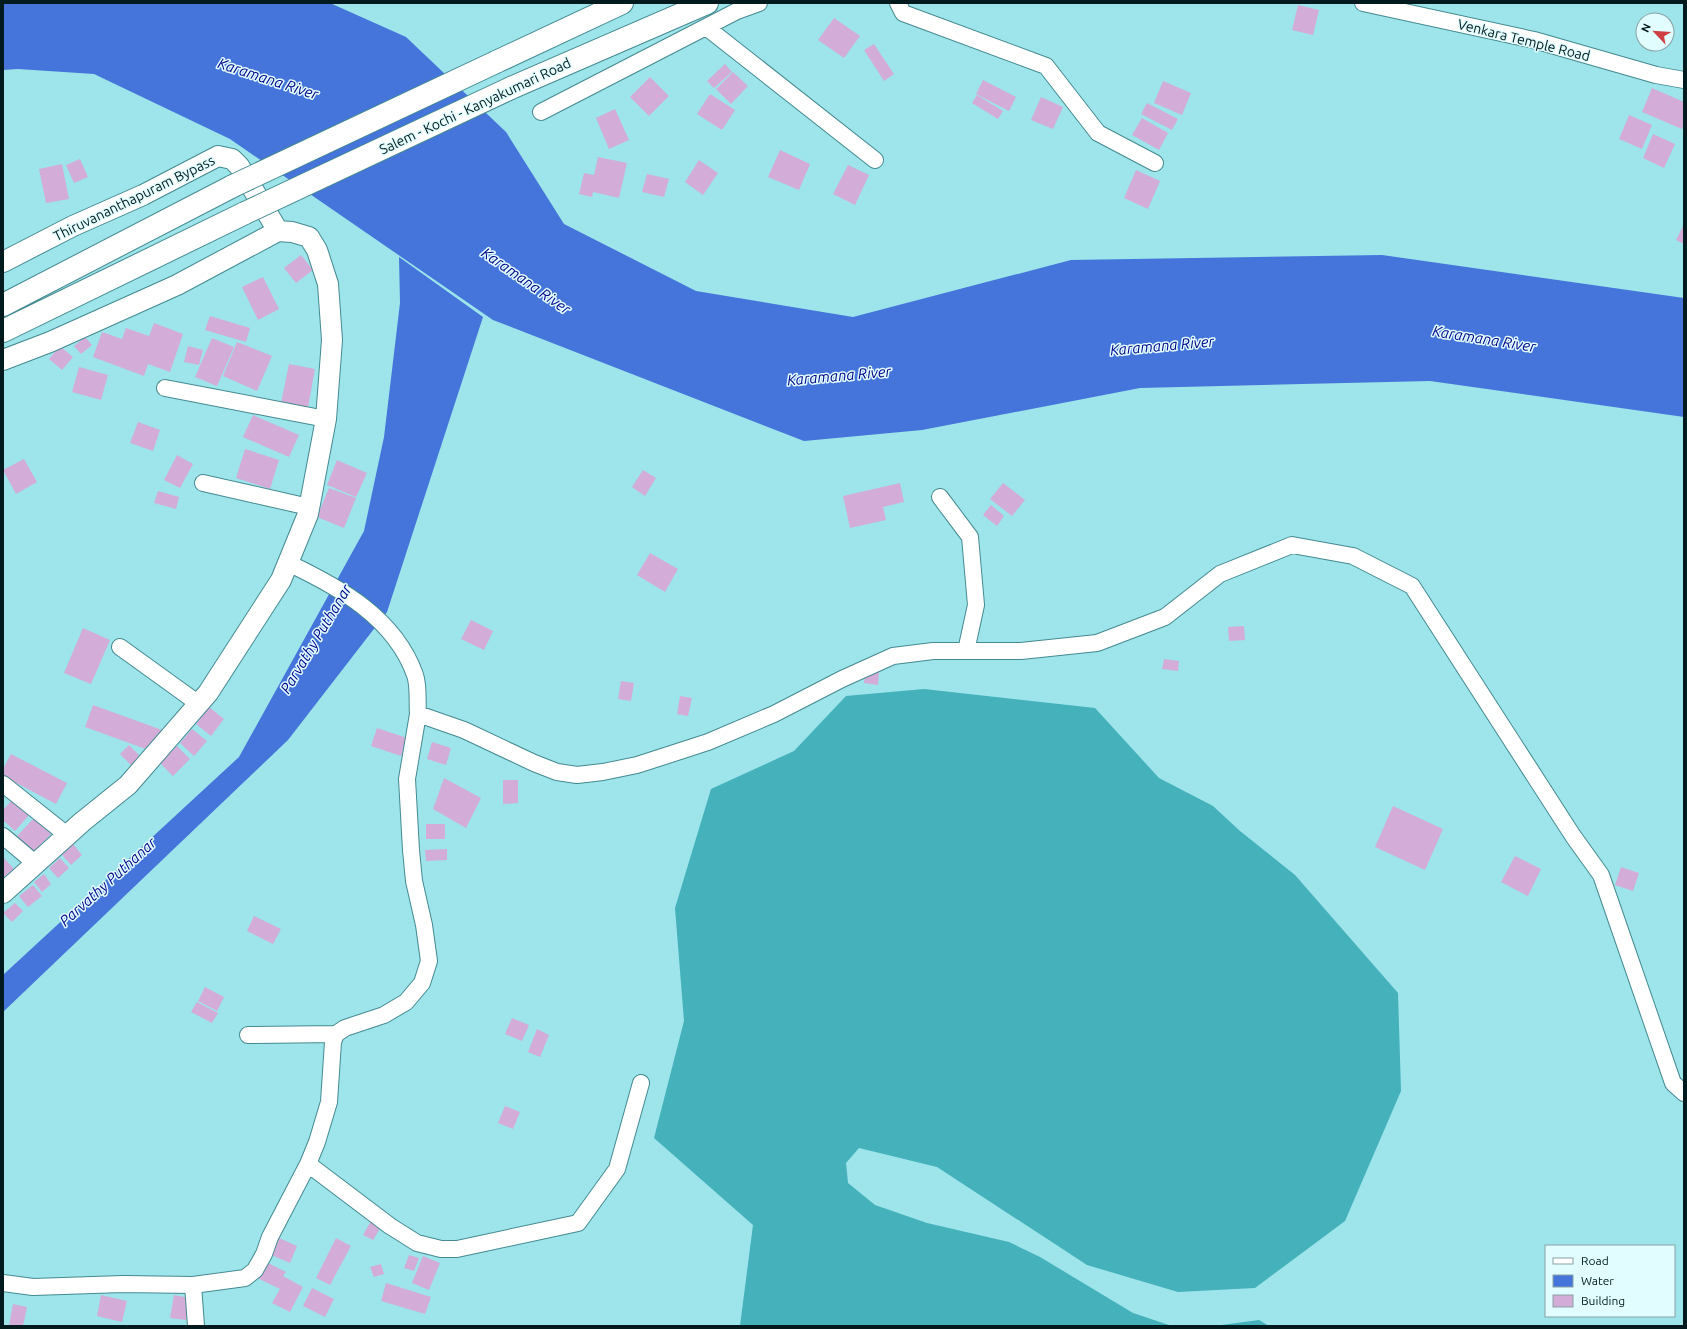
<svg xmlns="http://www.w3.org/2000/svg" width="1687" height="1329" font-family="Ubuntu,sans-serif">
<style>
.forest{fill:#44b1bb}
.water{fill:#4574da}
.building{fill:#d3add7}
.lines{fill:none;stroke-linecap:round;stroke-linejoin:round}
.minor-casing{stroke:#448a90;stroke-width:18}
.tertiary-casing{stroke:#448a90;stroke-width:22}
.trunk-casing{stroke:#448a90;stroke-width:24}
.minor{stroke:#fff;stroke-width:16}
.tertiary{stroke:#fff;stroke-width:20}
.trunk{stroke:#fff;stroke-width:22}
.trunk-bridge-casing{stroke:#448a90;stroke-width:24;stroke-linecap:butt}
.trunk-bridge{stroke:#fff;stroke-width:22}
.labels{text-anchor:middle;stroke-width:3;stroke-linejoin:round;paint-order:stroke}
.street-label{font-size:14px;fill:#001a1d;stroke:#e2fdff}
.water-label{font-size:15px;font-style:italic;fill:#000388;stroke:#e2fdff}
</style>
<rect width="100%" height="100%" fill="#9de4eb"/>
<path class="forest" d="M924,689L1095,708L1159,778L1213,806L1240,831L1295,875L1398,993L1401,1091L1345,1221L1255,1288L1178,1292L1087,1265L937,1167L859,1148L846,1163L848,1183L875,1205L927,1223L1009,1242L1040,1257L1133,1313L1172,1326H740L753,1225L654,1138L684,1021L675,908L711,789L794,751L846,696Z
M1259,1320L1269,1326H1214Z"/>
<path class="water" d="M3,3H330L406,37L506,132L564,224L696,291L853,317L1071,260L1382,255L1684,298V417L1430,381L1140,388L922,430L804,441L493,320L230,139L94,74L18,69L3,70Z
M399,257L483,317L387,612L288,740L3,1012V975L239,757L364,531L384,437L400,303Z"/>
<path class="building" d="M1298,5L1319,10L1313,35L1292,30Z
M834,18L860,36L844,58L818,40Z
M874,44L894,74L884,81L864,50Z
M725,64L732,72L714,88L707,81Z
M733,72L748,86L731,104L716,89Z
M650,77L669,96L649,116L630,97Z
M983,80L1016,97L1009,111L976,94Z
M1163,81L1191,93L1182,115L1154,103Z
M1652,88L1684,102V123L1682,129L1642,112Z
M710,94L735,110L722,130L697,114Z
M977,95L1003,111L998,119L972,103Z
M1041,97L1063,107L1053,129L1031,120Z
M1147,103L1178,119L1172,130L1141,114Z
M615,109L629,140L609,149L596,118Z
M1629,115L1652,125L1642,149L1619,139Z
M1142,118L1168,133L1159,150L1132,135Z
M1653,134L1675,144L1664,168L1643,158Z
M780,150L810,164L799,190L768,177Z
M598,157L627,163L619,198L593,192L592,197L579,194L584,173L594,175Z
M80,159L88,177L74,183L66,165Z
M699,160L718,173L703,195L685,182Z
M62,164L69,199L46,203L39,169Z
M848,165L869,175L855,205L833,194Z
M1136,170L1160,181L1148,209L1124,198Z
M647,174L669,179L664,197L642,192Z
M1684,224V244L1676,240Z
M301,255L313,270L296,283L284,268Z
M263,277L279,309L258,320L242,287Z
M210,316L250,328L246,342L205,330Z
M154,323L183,334L170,372L148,364L144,376L93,357L102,332L122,339L126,328L149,336Z
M85,337L92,345L81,354L74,346Z
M212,338L234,347L217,386L195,377Z
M237,342L272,356L257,391L223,376Z
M60,346L73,357L62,370L49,359Z
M188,346L203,350L199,365L184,362Z
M289,364L315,369L308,408L281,403Z
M79,367L108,375L101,400L72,392Z
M253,415L299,435L289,457L243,437Z
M138,422L160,430L153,451L130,443Z
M245,449L279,460L270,489L236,478Z
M177,455L193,464L180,488L164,480Z
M24,459L37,482L16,494L3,470Z
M337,460L367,473L356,497L327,485Z
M643,470L656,478L645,496L632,487Z
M900,483L904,502L883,507L886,520L850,528L843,496Z
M1003,483L1025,500L1012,516L990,499Z
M329,488L356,498L344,528L317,517Z
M158,491L179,497L176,509L154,503Z
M991,505L1004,516L997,526L983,515Z
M650,553L678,569L665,592L637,575Z
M471,620L493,631L484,650L461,639Z
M1244,626L1245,640L1229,641L1228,627Z
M83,628L110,640L91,684L64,673Z
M1164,659L1179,661L1178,671L1162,669Z
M865,671L879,672L878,685L864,683Z
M621,681L634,683L631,701L618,699Z
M680,696L692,698L688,716L677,714Z
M93,705L162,730L154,752L85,727Z
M209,707L224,719L211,736L196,724Z
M377,728L407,738L401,756L371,746Z
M192,729L207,741L194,756L180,743Z
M432,742L451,748L446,765L427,759Z
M129,745L144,760L135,769L120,754Z
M177,746L190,759L173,776L160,763Z
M11,754L67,783L56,804L3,776V769Z
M444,778L481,798L466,828L433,809Z
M503,780H518V803L503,804Z
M14,798L31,813L15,831L3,820V810Z
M1393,806L1443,829L1425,870L1375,847Z
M34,818L51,834L34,852L17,836Z
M426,824H445V839H426Z
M73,844L82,855L71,865L62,855Z
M447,849V860L426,861L425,850Z
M1515,856L1541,869L1528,896L1501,882Z
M3,857L14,869L3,878Z
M60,858L69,868L58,878L49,868Z
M1621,867L1639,873L1633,891L1615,885Z
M44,874L51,884L42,892L34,882Z
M33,885L42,896L28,907L19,896Z
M15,903L23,911L12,922L3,913Z
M254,916L281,929L273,944L247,931Z
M205,987L224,997L217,1011L198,1001Z
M197,1002L218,1013L212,1023L191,1012Z
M512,1018L529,1025L522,1041L505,1034Z
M537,1029L549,1035L540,1057L528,1052Z
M505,1106L520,1112L513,1129L498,1123Z
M371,1221L381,1227L373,1240L363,1235Z
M279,1238L297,1246L290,1263L271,1255Z
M336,1238L351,1246L330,1285L316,1278Z
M409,1255L419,1258L414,1271L404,1268Z
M423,1256L440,1263L429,1290L412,1283Z
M266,1262L286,1272L283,1276L303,1287L290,1312L272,1303L280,1289L257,1278Z
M381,1264L384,1274L374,1277L370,1267Z
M386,1283L431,1297L425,1314L381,1301Z
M312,1288L334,1299L325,1317L303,1306Z
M101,1295L127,1301L122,1322L97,1316Z
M174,1295L190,1298L186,1320L170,1318Z
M13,1304L27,1307L23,1326H9Z"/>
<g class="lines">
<defs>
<path id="minor" d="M898,3L903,13L1046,66L1098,133L1155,163
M1363,3L1534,40L1656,75L1684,80
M706,27L875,160
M541,112L737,11L759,3
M165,388L326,419
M203,483L309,507
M940,497L970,537L976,605L966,651
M288,563C339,587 395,618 415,675C419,686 417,702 418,714L464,730L534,763L557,772L577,775L603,772L637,765L708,742L774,714L842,679L893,656L933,651H1021L1097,643L1165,617L1220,574L1292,545L1353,556L1412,586L1573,836L1601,875L1673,1083L1684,1093
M120,647L199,704
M3,784L67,835
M3,836L35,863
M248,1035L336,1034
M308,1164L390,1226L417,1243L441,1249H457L578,1223L617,1169L641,1083
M3,1283L33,1287L123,1284L193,1285L245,1278L255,1270L264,1254L270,1237L308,1164L317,1142L329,1102L333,1042L336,1034L345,1028L384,1015L406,1002L422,983L429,961L424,925L414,881L411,850L407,779L418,714
M193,1285L196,1326"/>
<path id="tertiary" d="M3,262L73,226L143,195L218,156L232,159L239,166L278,231
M3,360L50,342L177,285L278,231L292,232L309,237L317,250L328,284L332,340L326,419L308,514L281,580L208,693L128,785L82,822L3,893"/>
<path id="trunk" d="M496,62L622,3
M511,88L707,3
M3,305L233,186
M3,331L245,213"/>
</defs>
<use href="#minor" class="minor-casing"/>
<use href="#tertiary" class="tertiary-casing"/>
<use href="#trunk" class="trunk-casing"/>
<use href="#minor" class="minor"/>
<use href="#tertiary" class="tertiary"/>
<use href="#trunk" class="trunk"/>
<defs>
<path id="trunk-bridge" d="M233,186L496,62
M245,213L511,88"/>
</defs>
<use href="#trunk-bridge" class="trunk-bridge-casing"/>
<use href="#trunk-bridge" class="trunk-bridge"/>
</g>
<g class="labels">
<g class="street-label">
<text transform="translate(1524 40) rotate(14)" y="5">Venkara Temple Road</text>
<text transform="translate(475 106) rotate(-25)" y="5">Salem - Kochi - Kanyakumari Road</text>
<text transform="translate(134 198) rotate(-26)" y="5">Thiruvananthapuram Bypass</text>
</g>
<g class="water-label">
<text transform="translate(268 79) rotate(18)" y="5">Karamana River</text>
<text transform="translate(526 281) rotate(35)" y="5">Karamana River</text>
<text transform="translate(1484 339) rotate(9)" y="5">Karamana River</text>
<text transform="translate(1162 346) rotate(-5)" y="5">Karamana River</text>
<text transform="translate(839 376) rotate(-5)" y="5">Karamana River</text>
<text transform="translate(316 639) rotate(-59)" y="5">Parvathy Puthanar</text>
<text transform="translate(108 882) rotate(-42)" y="5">Parvathy Puthanar</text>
</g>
</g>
<rect width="1687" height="1329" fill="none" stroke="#001a1d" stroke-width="8"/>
<rect x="1545" y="1245" width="130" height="72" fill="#e2fdff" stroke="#88a2a5"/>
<rect x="1553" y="1258" width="20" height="6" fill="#ffffff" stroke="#88a2a5"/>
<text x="1581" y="1265" font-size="12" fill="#001a1d">Road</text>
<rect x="1553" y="1275" width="20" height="12" fill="#4574da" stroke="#88a2a5"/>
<text x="1581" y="1285" font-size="12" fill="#001a1d">Water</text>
<rect x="1553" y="1295" width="20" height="12" fill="#d3add7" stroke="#88a2a5"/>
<text x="1581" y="1305" font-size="12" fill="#001a1d">Building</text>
<g transform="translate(1655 32) rotate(295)"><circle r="19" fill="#e2fdff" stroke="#88a2a5"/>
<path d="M0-3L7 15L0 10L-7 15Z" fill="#ce3f42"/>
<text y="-6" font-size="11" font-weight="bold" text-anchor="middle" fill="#001a1d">N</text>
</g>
</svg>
